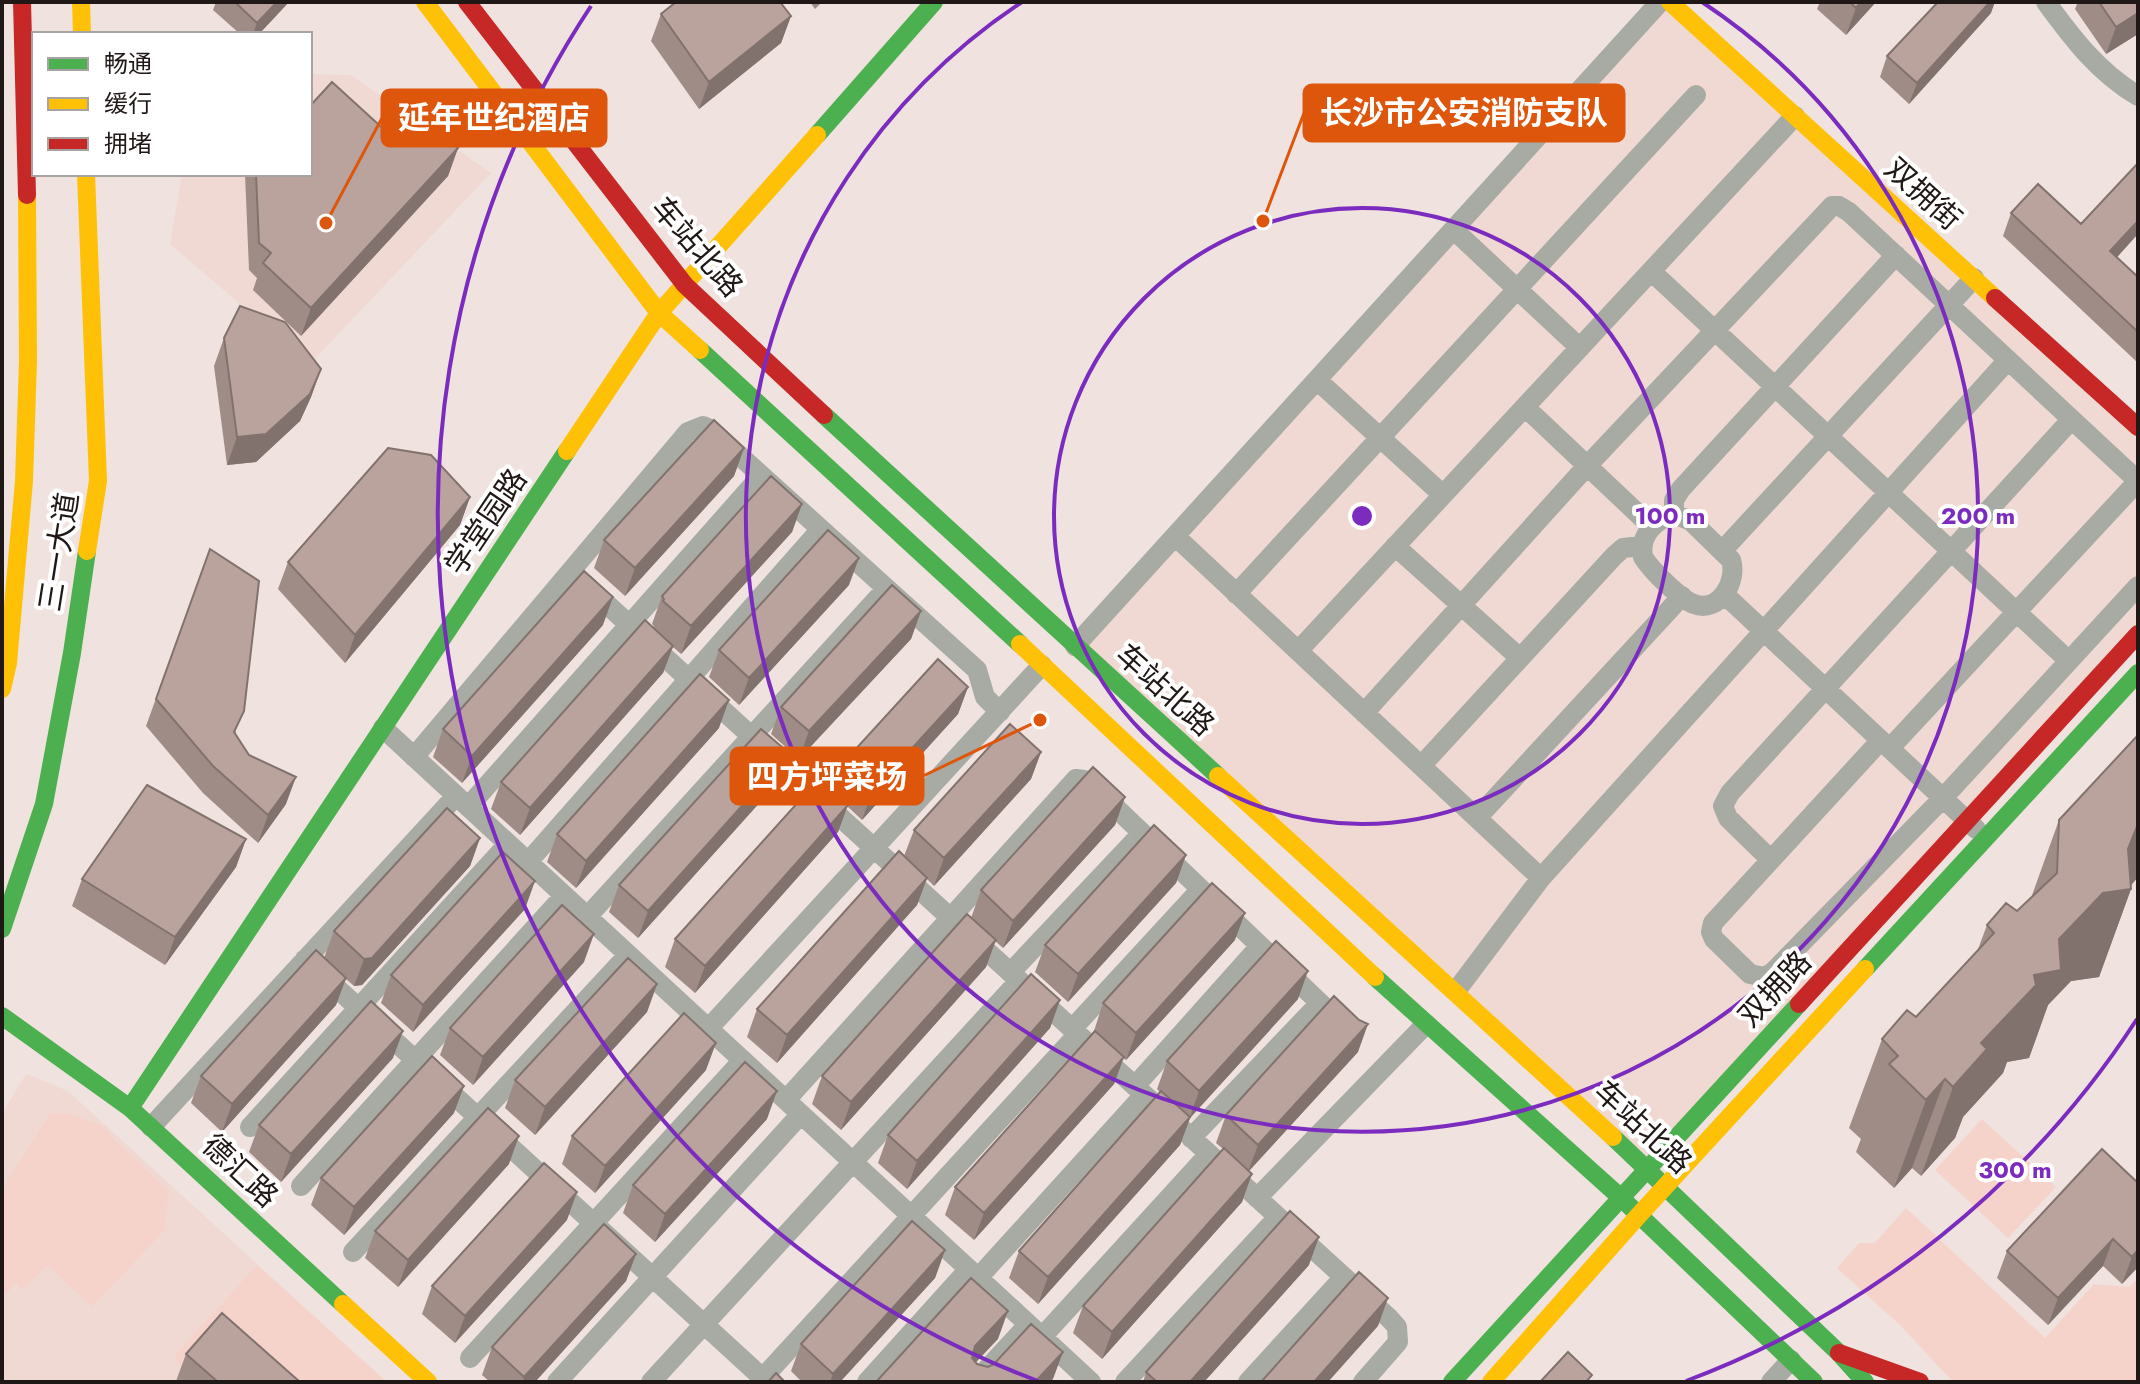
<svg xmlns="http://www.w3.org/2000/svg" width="2140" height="1384" font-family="Jost,'Noto Sans SC',sans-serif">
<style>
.built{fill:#f1d9d3}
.green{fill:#f6d3ca}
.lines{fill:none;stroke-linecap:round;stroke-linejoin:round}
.street{stroke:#a7aba4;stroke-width:20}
.fast{stroke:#4caf50;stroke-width:18}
.slow{stroke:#ffc107;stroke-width:18}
.jam{stroke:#c62828;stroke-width:18}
.wall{fill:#a08c87}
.shaded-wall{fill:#82726e}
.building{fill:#baa39d;stroke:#82726e;stroke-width:2}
.ring{fill:none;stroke:#7b2cbf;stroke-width:4}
.labels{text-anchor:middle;stroke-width:8;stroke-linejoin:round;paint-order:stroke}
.street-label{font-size:30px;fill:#201816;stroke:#fff}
.centre{fill:#7b2cbf;stroke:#fff;stroke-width:4}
.ring-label{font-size:24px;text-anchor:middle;font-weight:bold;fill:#7b2cbf;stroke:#fff;stroke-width:8;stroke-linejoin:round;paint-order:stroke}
.leader{fill:none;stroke:#de560c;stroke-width:3}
.callout-dot{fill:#de560c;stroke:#fff;stroke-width:3}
.callout{fill:#de560c;stroke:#de560c;stroke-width:3}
.callout-label{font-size:32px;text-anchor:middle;font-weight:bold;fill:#fff}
</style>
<rect width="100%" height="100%" fill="#efe2df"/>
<path class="built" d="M1660,2L2138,427V631L1646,1167L1075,646Z
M310,74L351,75L491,173L310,364L170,244L182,174H310Z
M26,1074L68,1091L386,1382H2V1114Z"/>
<path class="green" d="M65,1113L99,1124L169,1192L164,1231L92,1307L48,1265L21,1290L17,1282L2,1298V1189L50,1114Z
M1982,1119L2056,1187L2008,1238L1935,1170Z
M1906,1208L2045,1338L2094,1284L2130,1287L2138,1278V1382H1953L1901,1326L1837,1268L1859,1243H1875Z
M257,1265L387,1382H259L184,1371L174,1356Z"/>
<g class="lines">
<path class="street" d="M2046,2C2073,39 2098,72 2138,96
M1454,230L1580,348
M1651,271L2069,661
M1317,380L1443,495
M1525,407L1652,527
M1674,514V500L1681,489L1896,255
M1674,514L1691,521L1731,560C1738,581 1719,614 1694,604C1680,599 1651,570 1643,557C1639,535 1655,520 1674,514Z
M1175,536L1541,878
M1395,546L1520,658
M1723,550L1974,278
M577,577L1390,1319L1397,1327L1398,1342L1363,1382
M1236,594L1696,95
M1724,594L1976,829
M1075,646L1660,2
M1298,651L1795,116
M1364,713L1587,466L1832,206H1839L1849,212L2138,481
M383,728L1091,1382
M1881,740L1713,923L1711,932L1714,939L1750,974L1764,977L1772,973L1943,798L2138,586
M1890,748L2138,481
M414,757L688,432L703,426L710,429L977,670L985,697L1000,712
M1421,766L1614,556L1623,548L1642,546
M468,807L761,476
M1477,818L1682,596
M1770,859L1728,818L1723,806L1730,793L2071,420
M528,862L820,530
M587,917L886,589
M305,959L767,1382
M1011,972L1142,833
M1456,991L1541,878L2007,361
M708,1029L1042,665
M1072,1029L1201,889
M1135,1086L1260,946
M786,1100L1076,779L1084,780L1092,785L1342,1024
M151,1127L456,796
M250,1127L508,844
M1191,1138L1320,1003
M301,1186L564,896
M1257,1198L1426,1024
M353,1252L628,955
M978,1278L1144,1095
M1042,1337L1209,1154
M470,1358L743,1060
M557,1382L801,1114
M651,1382L1019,981
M759,1382L1078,1034
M867,1382L969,1269
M975,1382L1028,1325
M1125,1382L1278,1217
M1248,1382L1344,1277
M1771,1382L1791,1360"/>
<path class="fast" d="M817,135L934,2
M700,350L1020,644
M824,415L1218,776
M2,929L44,804L72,653L87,551
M1865,969L2138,673
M1375,977L1619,1196L1814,1382
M2,1016L130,1108L343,1304
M130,1108L567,451
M1613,1137L1839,1353L1865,1382
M1452,1382L1799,1004"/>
<path class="slow" d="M81,2L82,34
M425,2L659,313L700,350
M1670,2L1995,298
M86,174L98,481L87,551
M567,451L659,313L817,135
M1020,644L1375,977
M2,689L8,663L24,481L28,361L27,195
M1218,776L1613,1137
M343,1304L428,1382
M1491,1382L1639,1215L1865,969"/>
<path class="jam" d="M22,2L27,195
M467,2L685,285L824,415
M1995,298L2138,427
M1799,1004L2138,634
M1839,1353L1920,1382"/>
</g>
<path class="wall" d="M216,2H289L259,34H240L213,10Z
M810,2H822L815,9Z
M1820,2H1876L1846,35L1817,9Z
M2078,2H2138V34L2106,54L2075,9Z
M1991,13L1909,104L1880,77L1887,56Z
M661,14L791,16L781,43L699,109L651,41Z
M389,134L458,148L448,176L301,336L253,290L257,278L249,270L245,174H310Z
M2011,213L2117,258L2138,277V363L2003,236Z
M224,338L321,369L311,397L300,421L256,462L227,465L214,366Z
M744,448L734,476L625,596L594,568L604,540Z
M470,497L460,525L345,663L278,589L288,562Z
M802,504L792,532L681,654L673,647L663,673L520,835L491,809L501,782L653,627L654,626L652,624L662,596Z
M210,549L236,734L249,755L286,804L258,843L203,793L146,726Z
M849,585L739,705L709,677L719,650Z
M921,611L911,639L799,759L771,734L781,707Z
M603,625L462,783L433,757L443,729Z
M968,687L958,714L862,820L847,806L838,832L695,993L665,967L675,939L832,791L842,764Z
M719,728L576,888L547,862L557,834Z
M2138,735V877L2131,885V889L2099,977L2071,981L2048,1005L2029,1058L2007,1062L2003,1073L1963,1117L1955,1138L1921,1176L1912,1168L1894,1188L1856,1152L1861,1139L1849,1128L1882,1039L1916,1017L1977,952L1987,925L2017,911L2031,898L2059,820Z
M1041,752L1031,779L934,886L927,879L917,905L777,1063L747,1037L757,1009L904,856L914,830Z
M779,781L638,938L609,912L619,885Z
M1125,797L1115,825L1003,948L995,941L986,967L841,1130L812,1104L822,1076L971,918L981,890Z
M480,838L470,866L362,985L354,986L346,979L336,1005L222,1132L191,1103L201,1076L324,958L334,931Z
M246,839L236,867L165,965L72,906L82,879Z
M1186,855L1176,883L1068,1002L1035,972L1045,945Z
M525,909L413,1032L381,1003L391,975Z
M1235,940L1126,1060L1123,1058L1114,1084L974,1240L945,1215L955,1187L1094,1031L1103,1003Z
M584,962L473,1085L440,1055L450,1028Z
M657,984L647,1012L535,1135L505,1108L515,1080Z
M1298,999L1190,1118L1180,1145L1038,1304L1009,1278L1019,1251L1160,1092L1157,1089L1167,1061Z
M1060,1000L1050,1028L907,1189L878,1163L888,1135Z
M1358,1052L1249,1171L1242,1202L1102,1359L1073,1333L1083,1306L1223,1149L1216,1143L1226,1115Z
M393,1058L281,1182L249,1152L259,1125Z
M706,1070L595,1193L562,1164L572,1136Z
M454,1113L344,1235L311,1205L321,1178Z
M767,1119L655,1242L623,1213L633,1185Z
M509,1164L398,1287L365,1258L375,1231Z
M2138,1183V1267L2122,1284L2103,1266L2048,1325L1997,1278L2007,1251Z
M567,1220L455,1343L422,1314L432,1286Z
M945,1250L935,1278L840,1382H802L791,1371L801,1344Z
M636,1254L626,1281L535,1382H490L482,1375L492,1347Z
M1309,1265L1204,1382H1143L1146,1372Z
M186,1354L300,1382H177L176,1381Z"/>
<path class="shaded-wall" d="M277,2H289L259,34H253L257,23Z
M1861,2H1876L1846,35L1856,8Z
M1990,2H1995L1991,13L1909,104L1917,83Z
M2138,13V34L2106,54L2116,27Z
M791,16L781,43L699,109L709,82Z
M458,148L448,176L301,336L311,308Z
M2138,221V234L2102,274L2110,251Z
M321,369L311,397L300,421L256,462L227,465L237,437Z
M744,448L734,476L625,596L635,568Z
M470,497L460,525L345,663L355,635Z
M802,504L792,532L681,654L691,626Z
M859,558L849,585L739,705L749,678Z
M613,597L603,625L462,783L472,756Z
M921,611L911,639L799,759L809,731Z
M673,646L663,673L520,835L530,808Z
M968,687L958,714L862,820L872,792Z
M729,700L719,728L576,888L586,861Z
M1041,752L1031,779L934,886L944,858Z
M789,753L779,781L638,938L648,911Z
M296,777L286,804L258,843L268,815Z
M1125,797L1115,825L1003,948L1013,921Z
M848,805L838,832L695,993L705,966Z
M2138,824V877L2127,890L2131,889L2099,977L2071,981L2048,1005L2029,1058L2007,1062L2003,1073L1963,1117L1955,1138L1921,1176L1953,1087L1981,1043L2034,975L2059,939L2128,849Z
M480,838L470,866L362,985L354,986L364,959Z
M246,839L236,867L165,965L175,937Z
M1186,855L1176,883L1068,1002L1078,974Z
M927,878L917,905L777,1063L787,1035Z
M535,881L525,909L413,1032L423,1005Z
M1245,913L1235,940L1126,1060L1136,1033Z
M594,934L584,962L473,1085L483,1057Z
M996,940L986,967L841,1130L851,1102Z
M1308,971L1298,999L1190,1118L1180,1145L1038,1304L1048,1277L1190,1117L1199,1091Z
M346,978L336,1005L222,1132L232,1104Z
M657,984L647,1012L535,1135L545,1107Z
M1060,1000L1050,1028L907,1189L917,1161Z
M1368,1024L1358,1052L1248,1172L1258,1145Z
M403,1031L393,1058L281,1182L291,1154Z
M716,1043L706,1070L595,1193L605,1166Z
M1124,1057L1114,1084L974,1240L984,1213Z
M1945,1079L1912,1168L1894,1188L1926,1100Z
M464,1086L454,1113L344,1235L354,1207Z
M777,1091L767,1119L655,1242L665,1214Z
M519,1136L509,1164L398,1287L408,1260Z
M1252,1174L1242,1202L1102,1359L1112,1332Z
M577,1192L567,1220L455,1343L465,1316Z
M1319,1237L1309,1265L1204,1382H1190Z
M2113,1239L2103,1266L2048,1325L2058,1298Z
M945,1250L935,1278L840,1382H830L833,1374Z
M2138,1250V1267L2122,1284L2132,1257Z
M636,1254L626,1281L535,1382H523L524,1377Z
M1388,1298L1378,1326L1328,1382H1314Z
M1008,1311L998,1339L965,1374L975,1346Z
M1063,1352L1053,1379L1050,1382H1035Z"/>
<path class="building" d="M235,2H277L257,23Z
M676,2H780L791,16L709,82L661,14Z
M1850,2H1861L1856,8Z
M1938,2H1990L1917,83L1887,56Z
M2099,2H2138V13L2116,27Z
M332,82L389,134L414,105L458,148L311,308L263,263L271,253L259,243L256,174H310V106Z
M2138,163V221L2110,251L2138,277V332L2011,213L2038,184L2081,224Z
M240,306L285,322L321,369L310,394L266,434L237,437L224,338Z
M714,420L744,448L635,568L604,540Z
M388,448L431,455L470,497L355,635L288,562Z
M771,476L802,504L691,626L663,601L664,599L662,596Z
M828,530L859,558L749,678L719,650Z
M210,549L259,581L244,711L234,732L249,755L296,777L268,815L213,766L156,699Z
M584,571L613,597L472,756L443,729Z
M892,585L921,611L809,731L781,707Z
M645,620L673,646L530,808L501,782Z
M938,659L968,687L872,792L842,764Z
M700,674L729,700L586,861L557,834Z
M1010,724L1041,752L944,858L914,830Z
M761,729L789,753L648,911L619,885Z
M2138,735V824L2128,849L2131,889L2103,893L2059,939L2061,970L2034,975L2036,985L1981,1043L1987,1049L1953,1087L1945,1079L1926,1100L1889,1064L1898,1056L1882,1039L1907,1010L1916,1017L1994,933L1987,925L2006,903L2017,911L2057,873L2059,820Z
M1093,767L1125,797L1013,921L981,890Z
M819,779L848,805L705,966L675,939Z
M147,785L246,839L175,937L82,879Z
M447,808L480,838L372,958L364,959L334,931Z
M1154,825L1186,855L1078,974L1045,945Z
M899,851L927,878L787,1035L757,1009Z
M503,852L535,881L423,1005L391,975Z
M1212,883L1245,913L1136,1033L1103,1003Z
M562,905L594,934L483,1057L450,1028Z
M967,914L996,940L851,1102L822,1076Z
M1276,941L1308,971L1199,1091L1167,1061Z
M316,950L346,978L232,1104L201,1076Z
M628,958L657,984L545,1107L515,1080Z
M1031,974L1060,1000L917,1161L888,1135Z
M1334,996L1359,1020L1368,1024L1258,1145L1226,1115Z
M371,1001L403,1031L291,1154L259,1125Z
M684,1013L716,1043L605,1166L572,1136Z
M1095,1031L1124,1057L984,1213L955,1187Z
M432,1056L464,1086L354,1207L321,1178Z
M745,1062L777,1091L665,1214L633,1185Z
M1161,1091L1190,1117L1048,1277L1019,1251Z
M488,1108L519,1136L408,1260L375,1231Z
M1224,1148L1252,1174L1112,1332L1083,1306Z
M2102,1149L2138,1183V1250L2132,1257L2113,1239L2058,1298L2007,1251Z
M544,1163L577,1192L465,1316L432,1286Z
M1290,1211L1319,1237L1190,1382H1157L1146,1372Z
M912,1221L945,1250L833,1374L801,1344Z
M604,1224L636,1254L524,1377L492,1347Z
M1359,1272L1388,1298L1314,1382H1261Z
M971,1278L1008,1311L975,1346L972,1358L977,1364L988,1367L994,1364L1031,1324L1063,1352L1035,1382H876Z
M222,1313L300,1382H218L186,1354Z
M1568,1352L1592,1375L1586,1382H1540Z
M776,1373L785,1382H768Z"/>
<g class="ring">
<circle cx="1362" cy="516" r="308"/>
<path d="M1702 2A616 616 0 1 1 1022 2"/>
<path d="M2137 1019A924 924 0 0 1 1686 1381M1038 1381A924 924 0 0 1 591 6"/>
</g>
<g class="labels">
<g class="street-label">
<text transform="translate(1923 194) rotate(42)" y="10">双拥街</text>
<text transform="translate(697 247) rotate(49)" y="10">车站北路</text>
<text transform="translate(486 522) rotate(-56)" y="10">学堂园路</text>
<text transform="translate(59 552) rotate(-81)" y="10">三一大道</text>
<text transform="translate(1165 690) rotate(42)" y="10">车站北路</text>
<text transform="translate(1775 989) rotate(-47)" y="10">双拥路</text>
<text transform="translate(1643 1127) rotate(43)" y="10">车站北路</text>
<text transform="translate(240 1171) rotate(43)" y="10">德汇路</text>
</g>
</g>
<circle cx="1362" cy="516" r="12" class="centre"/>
<g class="ring-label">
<text x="1670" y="524">100 m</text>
<text x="1978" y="524">200 m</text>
<text x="2015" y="1178">300 m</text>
</g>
<path class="leader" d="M1263 221L1304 113M326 223L382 118M1040 720L923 776"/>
<g class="callout-dot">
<circle cx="1263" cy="221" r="8"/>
<circle cx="326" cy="223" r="8"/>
<circle cx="1040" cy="720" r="8"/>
</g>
<g class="callout">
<rect x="1304" y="85" width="320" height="56" rx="8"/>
<rect x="382" y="90" width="224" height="56" rx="8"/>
<rect x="731" y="748" width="192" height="56" rx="8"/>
</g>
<g class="callout-label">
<text x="1464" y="124">长沙市公安消防支队</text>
<text x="494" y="129">延年世纪酒店</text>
<text x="827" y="788">四方坪菜场</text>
</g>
<rect width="2140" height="1384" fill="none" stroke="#201816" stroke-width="8"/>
<rect x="32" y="32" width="280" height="144" fill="#ffffff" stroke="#a6a3a2" stroke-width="2"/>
<rect x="48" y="58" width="40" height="12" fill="#4caf50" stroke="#a6a3a2" stroke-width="2"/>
<text x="104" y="72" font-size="24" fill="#201816">畅通</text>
<rect x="48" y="98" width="40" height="12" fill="#ffc107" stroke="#a6a3a2" stroke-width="2"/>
<text x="104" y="112" font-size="24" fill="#201816">缓行</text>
<rect x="48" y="138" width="40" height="12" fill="#c62828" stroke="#a6a3a2" stroke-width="2"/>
<text x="104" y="152" font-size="24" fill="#201816">拥堵</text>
</svg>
